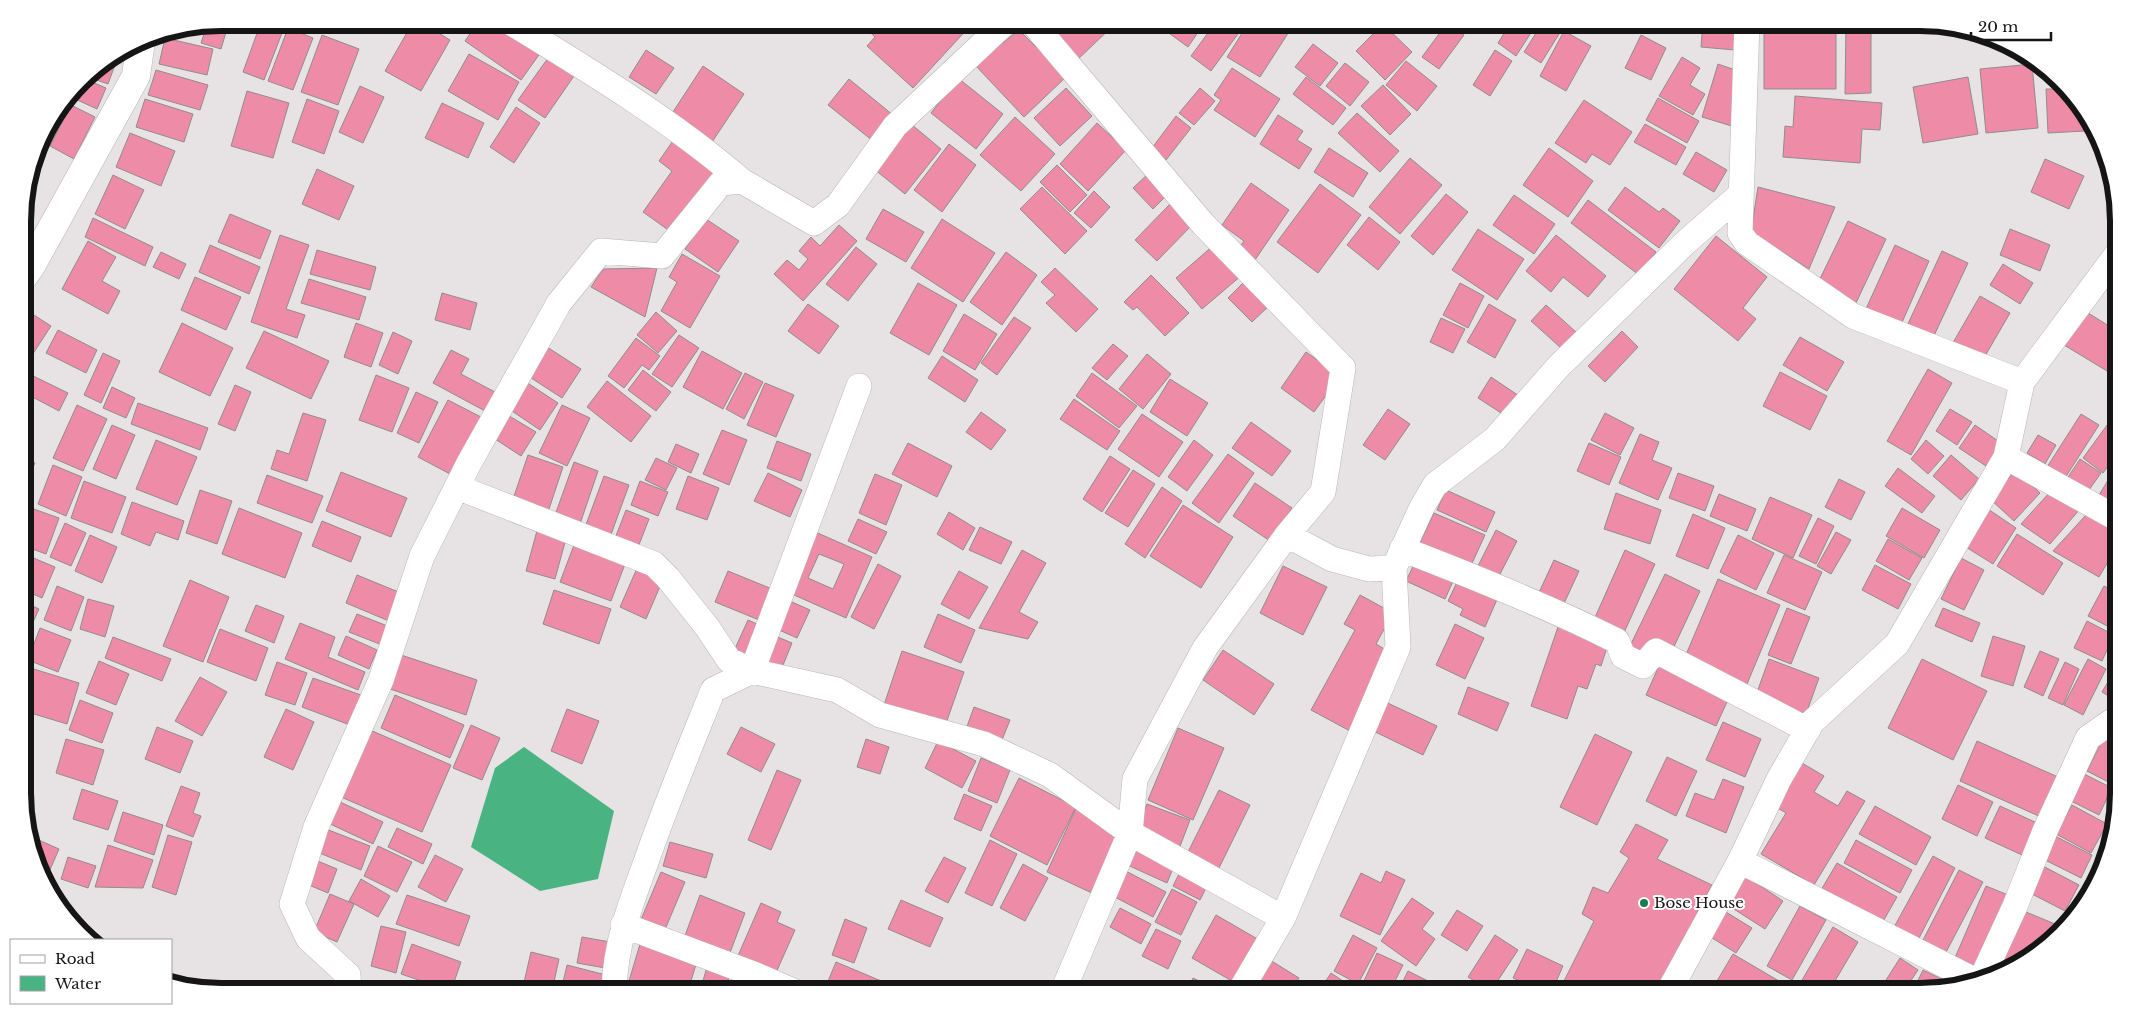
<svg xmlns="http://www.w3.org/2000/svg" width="2141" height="1014" font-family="'Libre Baskerville',serif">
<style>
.water{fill:#49b482}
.building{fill:#ee8ba6;stroke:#918c8d;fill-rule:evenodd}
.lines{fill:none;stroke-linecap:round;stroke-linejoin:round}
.minor-casing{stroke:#bab5b6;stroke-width:26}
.secondary-casing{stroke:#bab5b6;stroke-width:29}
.minor{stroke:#fff;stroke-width:25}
.secondary{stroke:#fff;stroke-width:28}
.poi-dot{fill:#1b7c53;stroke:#fff;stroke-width:2}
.labels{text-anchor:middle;stroke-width:4;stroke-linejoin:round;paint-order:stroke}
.poi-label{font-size:15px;fill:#161515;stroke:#fff;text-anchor:start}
.rim{fill:none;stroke:#161515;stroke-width:6}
</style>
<rect width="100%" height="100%" fill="#e7e2e3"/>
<path class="water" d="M524,747L614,811L598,879L540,891L471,847L495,768Z"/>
<path class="building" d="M222,22H229L221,49L201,43L207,25Z
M413,22H421L450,40L421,91L385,71Z
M478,22H499L541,52L521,80L465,41Z
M624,22H643L636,32Z
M787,22H803L796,30Z
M859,22H968L971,25L913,88L867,46L875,37Z
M1062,22H1117L1074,63L1048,36Z
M1172,22H1205L1188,47L1166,31Z
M1216,22H1238L1243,27L1211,71L1191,56Z
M1249,22H1284L1292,27L1260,77L1227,57Z
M1460,22H1474L1470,29Z
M1511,22H1538L1516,56L1498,43Z
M1543,22H1549L1561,31L1541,63L1524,52Z
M1703,22H1737L1735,50L1701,47Z
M1447,23L1464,35L1439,69L1422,57Z
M1846,23H1871V93L1845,94Z
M1383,24L1412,52L1385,80L1356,51Z
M260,25L282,33L264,80L243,72Z
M288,28L313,38L293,90L268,81Z
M1019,30L1066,77L1024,117L975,65Z
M1764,30H1836V89H1764Z
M1564,31L1591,46L1566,91L1540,76Z
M322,35L359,49L338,105L301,92Z
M1641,35L1666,48L1651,80L1625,68Z
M165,38L213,49L207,75L159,64Z
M1313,44L1338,63L1320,86L1295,67Z
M646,50L674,68L656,94L629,77Z
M1495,50L1512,61L1490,96L1473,85Z
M119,54L108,84L88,77L90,72Z
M469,54L519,82L498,120L448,91Z
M1682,57L1700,68L1690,85L1705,94L1693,115L1659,96Z
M548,58L574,76L545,118L518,100Z
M1406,61L1437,86L1417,111L1386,85Z
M1345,63L1369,82L1350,106L1326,86Z
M1718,64L1735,70V127L1702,117Z
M2032,64L2038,128L1986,133L1980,69Z
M703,66L744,94L710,145L669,118Z
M1232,68L1280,99L1255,137L1214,110L1221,100L1214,95Z
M156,70L208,85L200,110L148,95Z
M1306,77L1346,108L1333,125L1293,94Z
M1968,77L1978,134L1923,143L1913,87Z
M958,78L1003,114L976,149L931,113Z
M85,79L106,88L97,109L73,98Z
M849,79L893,115L873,141L828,105Z
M1383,85L1411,114L1390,135L1361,106Z
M360,86L384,97L363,143L339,132Z
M1066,88L1092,116L1060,146L1034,118Z
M1200,88L1215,101L1194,125L1179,113Z
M2046,89H2063L2078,101L2084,112L2085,131L2048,133Z
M247,91L289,103L273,158L231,146Z
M1795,96L1882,103L1880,130L1862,129L1860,163L1783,157L1785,126L1793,127Z
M1658,98L1699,121L1687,143L1646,120Z
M145,99L193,114L184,142L136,127Z
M307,99L339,111L324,154L292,142Z
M1584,100L1632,132L1610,165L1592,154L1586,163L1555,143Z
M442,103L484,123L468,158L425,138Z
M71,105L95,117L74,159L50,146Z
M516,107L540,123L514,163L490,147Z
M1357,113L1399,151L1380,172L1338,133Z
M1278,115L1303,131L1297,140L1312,149L1299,169L1260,144Z
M1176,116L1191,128L1166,160L1152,148Z
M1015,117L1055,154L1021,191L980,155Z
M1097,123L1126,150L1088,191L1060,164Z
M911,124L941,149L905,194L874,169Z
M1645,124L1686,147L1676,165L1634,142Z
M130,133L175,151L161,186L116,167Z
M675,138L717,168L671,232L643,212L672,171L659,161Z
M949,144L976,165L942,212L914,190Z
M1329,148L1368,173L1353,197L1314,172Z
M1549,148L1593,181L1568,217L1523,185Z
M1696,152L1727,170L1714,192L1683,174Z
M1410,158L1442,185L1400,234L1369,207Z
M2045,159L2084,176L2069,209L2031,192Z
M1057,165L1087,195L1070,212L1040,182Z
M317,169L354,186L339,220L302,204Z
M1149,173L1169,193L1153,209L1133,188Z
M113,175L144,190L125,229L95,214Z
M1251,183L1289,210L1255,260L1239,248L1244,241L1222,225Z
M1320,184L1361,215L1318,273L1277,242Z
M1042,187L1087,231L1065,254L1020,209Z
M1625,187L1659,212L1663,208L1680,221L1659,248L1608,210Z
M1758,187L1835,207L1809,269L1751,232Z
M28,190L34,193L23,214V208Z
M1094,191L1110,207L1091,228L1074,213Z
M1446,194L1468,212L1433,255L1411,236Z
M1514,195L1555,224L1534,254L1493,225Z
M1588,200L1656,252L1639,275L1571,223Z
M1171,203L1192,225L1157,261L1135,240Z
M883,209L924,232L906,262L866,239Z
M230,214L271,231L260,259L218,242Z
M1369,217L1400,242L1378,270L1347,245Z
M93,218L153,247L145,266L85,237Z
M706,219L739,241L718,272L685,249Z
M942,219L995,253L963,302L911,268Z
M1848,221L1886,239L1856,303L1817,285Z
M839,225L857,241L803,301L774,274L787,260L799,270L808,259L799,251L811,237L820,246Z
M1478,229L1524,259L1497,300L1452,270Z
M2010,229L2050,245L2040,271L2000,255Z
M280,235L309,245L286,309L305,315L297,338L251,322Z
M1556,235L1606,276L1588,297L1563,277L1551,292L1526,271Z
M1716,236L1767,277L1743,308L1756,319L1738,341L1674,289Z
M88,241L116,257L102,281L120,291L108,314L62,289Z
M1215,244L1242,275L1202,309L1176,278Z
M210,245L260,267L249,294L199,272Z
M1895,245L1929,261L1900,327L1865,311Z
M856,247L877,264L848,301L826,284Z
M317,250L376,267L370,290L310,274Z
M1942,251L1968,263L1932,340L1906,328Z
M161,252L186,264L179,279L153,267Z
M1006,252L1037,275L1002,325L970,302Z
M682,254L720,276L690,328L661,311L677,282L669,277Z
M2003,264L2033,283L2020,304L1990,285Z
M657,268L645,317L591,287L603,269Z
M1055,268L1098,309L1076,332L1046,303L1055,295L1041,282Z
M1151,275L1189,313L1165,336L1137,307L1133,310L1124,302Z
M195,277L241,297L226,330L181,310Z
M1248,278L1272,303L1252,322L1228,298Z
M309,279L366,297L359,320L301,303Z
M918,283L957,305L929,355L890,333Z
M1460,283L1484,296L1468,328L1443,315Z
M442,293L477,303L470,330L435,320Z
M1980,296L2010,313L1981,363L1951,346Z
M808,304L839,326L819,354L788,331Z
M1489,304L1516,320L1495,358L1467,342Z
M1546,305L1576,332L1561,348L1531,321Z
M23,308L51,326L25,366L23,365Z
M2085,311L2117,331V377L2064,345Z
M656,312L677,331L658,353L637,335Z
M964,314L997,334L975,370L943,351Z
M1014,317L1031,328L997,375L981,363Z
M1441,318L1465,329L1453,353L1430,342Z
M182,323L233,348L210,396L159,372Z
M356,323L383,333L371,367L344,357Z
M58,330L97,350L86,373L46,353Z
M264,331L329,361L311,399L246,368Z
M1622,331L1638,347L1605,382L1588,366Z
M393,332L412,341L398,374L379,365Z
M679,335L699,348L672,387L652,374Z
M1800,337L1844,362L1827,391L1783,365Z
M636,338L660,356L649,370L642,365L624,388L608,376Z
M1113,344L1128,356L1107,380L1092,368Z
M544,345L581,369L562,398L525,374Z
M451,350L469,359L461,374L495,392L485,411L433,383Z
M702,351L742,373L723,409L683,387Z
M1306,352L1340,376L1314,412L1281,388Z
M103,353L120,361L101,403L84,395Z
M1147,354L1171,374L1143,409L1119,389Z
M942,356L978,380L965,402L928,378Z
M1928,369L1952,383L1911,455L1887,441Z
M643,370L671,392L656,411L628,390Z
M23,371L68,393L59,411L23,392Z
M1780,372L1827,396L1810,430L1763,406Z
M745,373L763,382L744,419L726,409Z
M1092,373L1137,406L1119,428L1076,396Z
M376,375L409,388L392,432L359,420Z
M1491,377L1525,400L1512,420L1478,398Z
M1170,379L1208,403L1187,436L1150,412Z
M523,380L558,403L540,430L506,407Z
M607,381L651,416L631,442L587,407Z
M765,383L794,395L776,437L747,425Z
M235,385L251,392L235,431L218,424Z
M112,387L135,398L126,418L103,408Z
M416,392L438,402L419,443L397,433Z
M1074,399L1120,431L1107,450L1060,419Z
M448,400L481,417L452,475L418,457Z
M138,403L208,428L200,450L131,424Z
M77,405L107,419L83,471L53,458Z
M562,405L590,418L567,466L539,453Z
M1388,409L1410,424L1385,460L1363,445Z
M1950,409L1972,422L1957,445L1936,431Z
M981,412L1006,430L991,450L966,432Z
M303,413L326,420L307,481L271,469L277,450L289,454Z
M1605,413L1634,428L1620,455L1591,440Z
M506,414L536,432L521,456L492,437Z
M1142,414L1183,442L1159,477L1118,449Z
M2081,414L2099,425L2065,478L2047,467Z
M2113,417L2117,420L2118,453L2103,473L2083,458Z
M1251,422L1291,451L1272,476L1232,448Z
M112,425L135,435L116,479L93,469Z
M1975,425L2001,443L1986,466L1959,448Z
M722,430L747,440L729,485L703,474Z
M1640,434L1659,442L1652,460L1672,468L1658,500L1619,483Z
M2038,435L2056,445L2045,464L2027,453Z
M156,440L197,457L177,505L136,489Z
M1194,440L1213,455L1187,491L1168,477Z
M1926,440L1944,456L1928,474L1911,459Z
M777,441L811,454L801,481L767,468Z
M908,443L952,466L937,497L892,474Z
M1589,443L1621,457L1609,485L1577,471Z
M676,444L699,454L691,473L668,462Z
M1228,454L1254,473L1219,523L1192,503Z
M528,455L563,467L546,518L511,505Z
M1951,455L1979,479L1961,500L1933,476Z
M1110,456L1130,469L1102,512L1083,499Z
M23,458L35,463L24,486Z
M656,458L677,468L666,490L645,480Z
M2080,459L2101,473L2084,497L2064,483Z
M574,462L598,471L579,527L554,518Z
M2118,464V503L2113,510L2096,500Z
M53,465L82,477L66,516L38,504Z
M1898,468L1935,496L1922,513L1885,486Z
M1133,470L1155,484L1128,527L1105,513Z
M2016,470L2040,493L2014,521L1990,499Z
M341,472L407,498L391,537L326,511Z
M768,473L802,490L790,517L754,501Z
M1678,473L1714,486L1705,511L1669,498Z
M875,474L902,485L886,525L859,513Z
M267,475L323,496L312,523L257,503Z
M604,476L629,485L609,540L584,530Z
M688,476L719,488L707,520L676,509Z
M1839,479L1865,492L1851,520L1825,507Z
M84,481L126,497L112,533L71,518Z
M640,481L668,492L658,516L631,505Z
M1255,483L1292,508L1270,541L1233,516Z
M1162,487L1182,501L1145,558L1125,544Z
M200,490L232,501L217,544L186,533Z
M1446,490L1495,512L1486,532L1437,510Z
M2050,492L2080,509L2050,544L2021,524Z
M1616,493L1661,510L1650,544L1604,529Z
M1719,494L1756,509L1747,531L1710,516Z
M1770,497L1812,515L1793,558L1752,539Z
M132,502L184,521L178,540L156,532L150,546L121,534Z
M1183,505L1233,537L1201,588L1150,556Z
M1985,507L2016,528L1993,564L1961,544Z
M31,508L59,518L46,554L24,546V528Z
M239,508L302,533L285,578L222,554Z
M1902,508L1940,530L1924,558L1886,536Z
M626,510L649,519L637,550L614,541Z
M949,512L975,528L963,550L937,534Z
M1434,513L1485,535L1468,572L1417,549Z
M1693,514L1725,528L1708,569L1676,556Z
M2086,515L2118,530V545L2099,577L2053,551Z
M1818,518L1834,526L1816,564L1799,556Z
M858,519L887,532L876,554L848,541Z
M322,521L361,537L351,562L312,546Z
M65,523L86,533L71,566L50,557Z
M538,527L567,535L555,579L526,571Z
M980,527L1012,542L1001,564L969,550Z
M811,530L872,557L846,618L785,591ZM819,554L844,564L833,589L808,578Z
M1496,530L1517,541L1498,578L1477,568Z
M1836,532L1851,540L1831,574L1817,566Z
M2017,534L2063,563L2043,595L1997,566Z
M90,535L117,547L102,583L75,571Z
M1738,535L1774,553L1756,590L1720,572Z
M1888,539L1922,558L1909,580L1876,561Z
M574,545L625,564L611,601L560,582Z
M1022,550L1046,563L1019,612L1038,622L1028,639L979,628Z
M1625,550L1655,564L1623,635L1593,622Z
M24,554L55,567L42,598L24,590Z
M1784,555L1822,572L1805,610L1767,593Z
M1417,558L1455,577L1445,599L1406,581Z
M1961,558L1984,570L1964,610L1941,599Z
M2118,559V586L2107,582Z
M1554,560L1579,571L1561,610L1536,599Z
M878,564L901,576L874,629L851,617Z
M1875,565L1911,584L1898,609L1862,590Z
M638,566L664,577L646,619L620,607Z
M1283,566L1327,587L1303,635L1260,613Z
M728,571L777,591L764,622L715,602Z
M959,571L988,587L969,619L941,604Z
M1665,574L1700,591L1671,653L1643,655L1629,648Z
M357,575L401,593L389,621L346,603Z
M1460,576L1499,595L1485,627L1460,615L1463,609L1448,601Z
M1718,579L1780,605L1747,684L1685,657Z
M190,580L229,597L203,662L163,646Z
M57,586L84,597L71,631L44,620Z
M2104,586L2118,593V619L2113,629L2088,616Z
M554,590L611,609L599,644L543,624Z
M1360,595L1393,613L1376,644L1391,653L1350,731L1311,710L1355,630L1344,624Z
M783,598L810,610L797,638L770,626Z
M88,599L114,606L105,637L80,629Z
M24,602L39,609L24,642Z
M256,605L284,616L274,643L245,631Z
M1787,608L1810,617L1791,664L1768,655Z
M1943,608L1980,623L1972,642L1935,626Z
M357,614L390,627L382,645L349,632Z
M938,614L975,630L961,663L924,647Z
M748,620L766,628L751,661L733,653Z
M2087,621L2114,635L2102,661L2074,648Z
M300,623L335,637L328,657L365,672L358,690L285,659Z
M1455,624L1484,638L1465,679L1436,665Z
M1559,624L1609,641L1601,666L1596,664L1587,689L1578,686L1567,719L1531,706Z
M40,628L71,640L58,672L28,660Z
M220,629L268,648L256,681L207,662Z
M768,633L792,643L779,675L755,665Z
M346,636L377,650L369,669L338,655Z
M1993,636L2025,646L2013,686L1981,676Z
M113,637L171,659L162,681L105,658Z
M1223,650L1274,684L1254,715L1203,680Z
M902,651L964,672L943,732L882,711Z
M2040,651L2059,659L2043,696L2024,687Z
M2118,654V666L2113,662Z
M401,655L477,680L466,715L390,689Z
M1662,659L1732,691L1716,726L1646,695Z
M1769,659L1819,678L1806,714L1756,695Z
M1922,659L1987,691L1953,760L1888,728Z
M2088,659L2106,669L2083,715L2064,705Z
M99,661L129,674L116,705L86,693Z
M277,662L307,673L295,705L265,695Z
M2065,662L2079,669L2063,705L2048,698Z
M24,666L79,683L67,724L24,711Z
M2115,670L2118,672V702L2102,692Z
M200,677L227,692L202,736L175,721Z
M313,678L361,695L350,725L302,707Z
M1468,687L1509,703L1497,731L1458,714Z
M395,695L464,725L450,758L381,728Z
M1379,699L1437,726L1423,755L1365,727Z
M80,700L113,713L102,743L69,730Z
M974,707L1010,720L1000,745L965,732Z
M286,709L314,722L293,770L264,757Z
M567,709L599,721L582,764L551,751Z
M1723,722L1761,739L1745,777L1706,760Z
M471,725L500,738L482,780L453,768Z
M157,727L193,741L180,773L145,759Z
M741,727L775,744L761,772L727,754Z
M1178,728L1224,748L1193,820L1148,800Z
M370,730L451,765L422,832L341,797Z
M1595,734L1632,752L1597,825L1560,807Z
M2105,735L2118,742V787L2087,771Z
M66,739L104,750L93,785L56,773Z
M866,739L889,747L880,774L857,767Z
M938,741L976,761L962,788L925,768Z
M1977,741L2058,777L2041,817L1960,781Z
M1667,757L1697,771L1676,816L1646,801Z
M981,758L1010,770L997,803L968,791Z
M1802,763L1824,776L1814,792L1838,806L1847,791L1865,801L1814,885L1761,854L1786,813L1776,807Z
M777,770L801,780L771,850L748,840Z
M2084,774L2112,788L2099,815L2071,801Z
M1019,778L1076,807L1047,865L990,836Z
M1723,779L1744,787L1726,833L1686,816L1695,793L1714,800Z
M1958,785L1993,802L1977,836L1942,819Z
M181,786L200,793L193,813L201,816L193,837L166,826Z
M82,789L118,801L108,830L73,819Z
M1219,790L1250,805L1218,870L1187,854Z
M964,794L992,806L981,831L954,819Z
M338,801L383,822L373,844L328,823Z
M1147,804L1190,820L1179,849L1136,833Z
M2072,805L2107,824L2091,853L2056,834Z
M1077,806L1124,829L1094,894L1047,872Z
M1875,806L1931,837L1916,865L1859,834Z
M2000,806L2037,823L2022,855L1985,838Z
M123,812L163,825L154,855L114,841Z
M1636,824L1668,840L1657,859L1712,885L1656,991H1559L1594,921L1582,914L1593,887L1608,893L1629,858L1620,852Z
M397,828L432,844L423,864L388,847Z
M326,829L370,846L361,870L317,852Z
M168,835L192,842L176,895L152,887Z
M2055,836L2092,855L2081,878L2043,859Z
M32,837L59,849L49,872L37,867L30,841Z
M990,840L1017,854L992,906L965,893Z
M1856,840L1912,870L1900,893L1844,863Z
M1133,841L1176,861L1167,883L1123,863Z
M670,842L713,854L706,878L663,866Z
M108,845L153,860L143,888L95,887Z
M378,846L412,862L397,892L364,876Z
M435,855L463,869L446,902L418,887Z
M1933,856L1955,868L1917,942L1893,929Z
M68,857L96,866L88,888L61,879Z
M944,857L966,868L948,903L925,891Z
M313,859L337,869L328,893L304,883Z
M1837,863L1897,897L1881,925L1821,890Z
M1023,864L1048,878L1025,921L1000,908Z
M2041,865L2079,885L2065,911L2028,892Z
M1183,866L1210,880L1200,900L1173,886Z
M1122,869L1166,892L1153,917L1109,894Z
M1959,870L1983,882L1944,956L1921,944Z
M1386,871L1405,880L1380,935L1340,916L1361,873L1381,883Z
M661,872L685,882L664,932L640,922Z
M1744,875L1783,901L1765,929L1726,904Z
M361,879L390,896L378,917L349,901Z
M1986,886L2013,897L1981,972L1954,960Z
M1172,889L1197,902L1181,935L1155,922Z
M330,894L354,904L337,942L314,932Z
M407,895L470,916L459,946L396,924Z
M700,895L745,913L728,958L683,941Z
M1412,898L1434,913L1422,929L1435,939L1416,966L1381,941Z
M901,900L943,918L930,947L888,929Z
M761,903L781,912L777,922L795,930L775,975L737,958Z
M1800,906L1826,920L1792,980L1767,966Z
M1120,908L1151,924L1141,944L1110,927Z
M1721,909L1752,928L1736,953L1706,934Z
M1457,910L1483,926L1467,951L1441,935Z
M2021,910L2060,926L2056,936L2030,958L2014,966L2000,960Z
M1216,915L1261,941L1237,984L1192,958Z
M845,919L867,928L854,963L832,955Z
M381,926L406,932L396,973L371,966Z
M1833,927L1858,942L1829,991H1805L1798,987Z
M1156,929L1181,941L1168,969L1142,956Z
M1353,935L1377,948L1358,984L1334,971Z
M1495,935L1518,950L1491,991L1468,977Z
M582,937L616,943L611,969L577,963Z
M412,944L461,962L451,991L401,974Z
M640,944L697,961L688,991H626Z
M1527,949L1563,966L1552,991H1542L1513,978Z
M531,952L559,959L552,991H522Z
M1377,953L1403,965L1390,991H1375L1362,985Z
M1733,954L1796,991H1711Z
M1900,958L1918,970L1904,991H1879Z
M1270,960L1299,978L1291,991H1250Z
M836,962L886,983L883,991H824Z
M567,965L610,976L606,991H561Z
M707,967L730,974L725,991H700Z
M1923,970L1956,986L1932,991H1913Z
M1408,971L1448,991H1398Z
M1331,973L1358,991H1319Z
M734,977L754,983L752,991H730Z
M1193,978L1220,991H1187Z"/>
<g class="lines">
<defs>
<path id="minor" d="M510,22C590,71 671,120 742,181
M1032,22L1203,224L1343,368L1323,492L1287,535L1205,648L1135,779L1130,833L1063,991
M1747,22L1740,233L1747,243L1853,316L2022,382L2006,457L1897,644L1812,722L1779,779L1740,861L1978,982
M2022,382L2117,254
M2006,457L2118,519
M457,487L654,564L668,578L707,627L729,660L752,671L837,690L880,715L984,744L1050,775L1130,833L1283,918L1398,647L1394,568
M1287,535L1332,559L1369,569L1394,568L1422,507L1435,485L1495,439L1558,367L1686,242L1741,194
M1402,549C1475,577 1547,606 1617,641L1623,656L1643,666L1656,651L1808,730
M623,925L756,975L793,991
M1980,982L2015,906L2045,831L2088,738L2118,717
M349,991L348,975L308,938L292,904L316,827L381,680L422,556L469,463L559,303L601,251L662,256L721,183L742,181L814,223L838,205L895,126L1006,22
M614,991C615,945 630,905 646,862C666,804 690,747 713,690L752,671L859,386
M1240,991L1283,918
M1669,991L1740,861"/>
<path id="secondary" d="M23,277L31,266L136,76L141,40"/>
</defs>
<use href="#minor" class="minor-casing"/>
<use href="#secondary" class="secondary-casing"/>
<use href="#minor" class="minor"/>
<use href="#secondary" class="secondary"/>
</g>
<circle class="poi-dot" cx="1644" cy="903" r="5"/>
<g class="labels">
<g class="poi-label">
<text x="1654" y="908">Bose House</text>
</g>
</g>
<path d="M0 0H2141V1014H0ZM221 31H1920A190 190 0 0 1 2110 221V793A190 190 0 0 1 1920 983H221A190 190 0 0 1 31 793V221A190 190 0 0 1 221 31Z" fill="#fff" fill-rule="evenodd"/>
<path class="rim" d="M221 31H1920A190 190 0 0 1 2110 221V793A190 190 0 0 1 1920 983H221A190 190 0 0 1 31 793V221A190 190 0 0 1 221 31Z"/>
<rect x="10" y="939" width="162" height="65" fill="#ffffff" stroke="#a2a1a1"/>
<rect x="20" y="955" width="25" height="8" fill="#ffffff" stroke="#a2a1a1"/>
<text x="55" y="964" font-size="15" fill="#161515">Road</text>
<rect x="20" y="976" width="25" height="15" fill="#49b482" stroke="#a2a1a1"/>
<text x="55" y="989" font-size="15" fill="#161515">Water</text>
<path d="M1971 32v8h80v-8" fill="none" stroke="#161515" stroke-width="2.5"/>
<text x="1978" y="32" font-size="15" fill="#161515" stroke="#ffffff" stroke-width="4" paint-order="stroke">20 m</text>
</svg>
